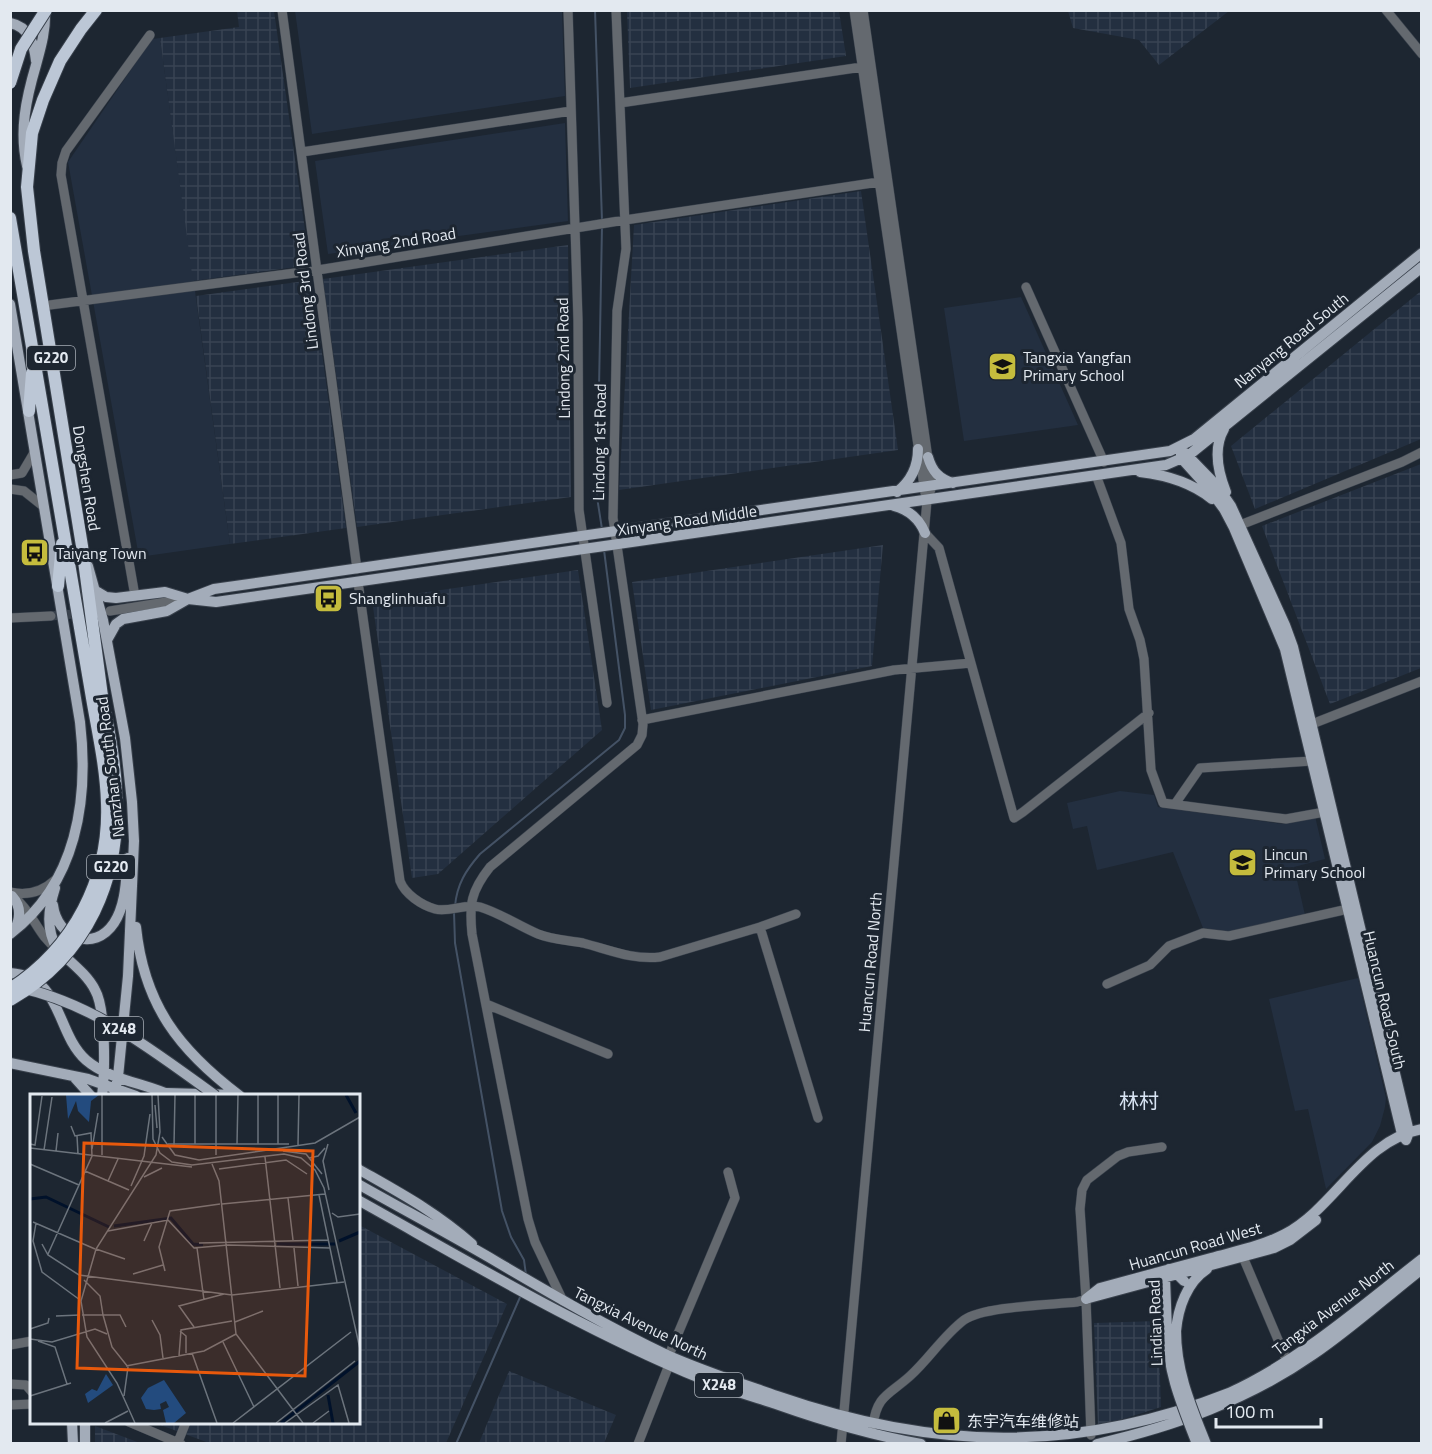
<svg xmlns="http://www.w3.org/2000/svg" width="1432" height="1454" font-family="'Titillium Web','Noto Sans SC',sans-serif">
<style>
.built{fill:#232f40}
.industrial{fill:url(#industrial-grid)}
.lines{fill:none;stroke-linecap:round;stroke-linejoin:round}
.stream{stroke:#445265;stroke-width:2}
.minor-tunnel{stroke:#3b434e;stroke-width:9;stroke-dasharray:9 4.5;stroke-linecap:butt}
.minor-casing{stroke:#39414c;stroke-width:10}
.major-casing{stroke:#39414c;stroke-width:12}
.highway-casing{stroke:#39414c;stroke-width:14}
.minor{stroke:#64696f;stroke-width:9}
.major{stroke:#a3acb9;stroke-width:10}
.highway{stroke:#bcc7d6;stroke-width:12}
.major-bridge-casing{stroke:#39414c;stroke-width:12;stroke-linecap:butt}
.highway-bridge-casing{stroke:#39414c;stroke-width:14;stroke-linecap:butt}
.major-bridge{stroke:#a3acb9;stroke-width:10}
.highway-bridge{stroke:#bcc7d6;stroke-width:12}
.labels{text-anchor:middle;stroke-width:6;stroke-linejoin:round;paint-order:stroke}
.shield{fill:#1d2631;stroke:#a8aeb7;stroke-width:1.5}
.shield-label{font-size:15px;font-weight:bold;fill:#e3e9f0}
.street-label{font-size:16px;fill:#e3e9f0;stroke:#1d2631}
.poi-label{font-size:16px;fill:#e3e9f0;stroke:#1d2631;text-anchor:start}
.quarter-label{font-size:20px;fill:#d8e4f3;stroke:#1d2631}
.inset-river{fill:none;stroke:#00112a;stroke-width:3}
.inset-road{fill:none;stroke:#6c747d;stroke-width:1.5}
.view{fill:#e8590c;fill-opacity:0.15;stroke:#e8590c;stroke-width:3}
.inset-edge{fill:none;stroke:#e3e9f0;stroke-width:3}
</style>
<defs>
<pattern id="industrial-grid" width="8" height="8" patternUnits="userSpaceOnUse" patternTransform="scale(1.5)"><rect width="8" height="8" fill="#232f40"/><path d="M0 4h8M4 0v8" fill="none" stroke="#384353"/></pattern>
</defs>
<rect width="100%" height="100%" fill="#1d2631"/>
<path class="built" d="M295,11H562L565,96L312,134Z
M160,38L230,544L139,557L68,162L152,39Z
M565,123L568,221L328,254L315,161Z
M1021,297L1078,425L964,441L944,308Z
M1120,791L1154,795L1158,807L1283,824L1315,816L1325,859L1294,867L1305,915L1231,933L1203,928L1173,852L1097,870L1087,826L1073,829L1067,803Z
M1358,978L1386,1098L1385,1107L1380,1126L1372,1142L1326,1189L1308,1109L1295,1111L1269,999Z"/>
<path class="industrial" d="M237,11H274L310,265L193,281L160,38L239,27Z
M627,11H839L846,56L630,88Z
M1068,11V10L1229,11L1159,65L1139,40L1073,28Z
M861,191L898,450L619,490L634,225Z
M568,245L571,497L357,527L323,279Z
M312,280L346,528L230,544L196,296Z
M1421,291V439L1255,509L1231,446Z
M1421,464V668L1330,704L1262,526Z
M883,545L872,666L651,710L632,582Z
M578,570L602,730L438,874L412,878L372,600Z
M359,1225L507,1304L446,1443H209L155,1423L358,1422Z
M1158,1321L1161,1407L1098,1427L1094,1323Z
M509,1371L616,1415L604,1443H479Z
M95,1426L140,1443H95Z"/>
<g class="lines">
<path class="stream" d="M595,10L602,221
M602,529L597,497L602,226
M455,906C457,884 466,870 480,854L619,740L625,728V715L604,550
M454,912L455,943L502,1211L511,1237L524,1260L526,1275
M456,1444L521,1295"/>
<path class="minor-tunnel" d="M51,616L83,613"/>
<defs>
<path id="minor" d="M282,10L357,569
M568,10L578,320L579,510L607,703
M854,10L925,493
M1386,10L1422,54
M620,103L862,67
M302,152L571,111
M1026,287L1104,462
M42,306L318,270L625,220L879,182
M10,475L22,473L35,451
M1096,475L1121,543L1129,609L1140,640L1144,659L1151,770L1163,803L1286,819L1330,811
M10,489L24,491L44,507
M1235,527L1402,462L1422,452
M925,533L939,548L1014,818L1023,812L1149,713
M358,582L400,881C405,894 421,905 435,909C449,913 464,903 480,907C500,913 519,926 538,934C553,940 568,940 583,943C610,950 632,960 660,957L760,927L796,914
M135,596L61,175L62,163L66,151L150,35
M110,611L185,599
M10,618L51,616
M642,720L894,670L971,663
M1312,724L1422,681
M1175,804L1200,768L1312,761
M10,892C27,896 42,892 55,880
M15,898C33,912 38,936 57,949
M760,927L818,1118
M1107,984L1150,965L1169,946L1203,933L1229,936L1348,909
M486,1004L608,1054
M1243,1257L1287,1361
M563,1301L535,1242L528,1219L472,934C469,904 471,891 490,867L637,745L642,735L643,724L613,518L617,311L626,249L616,10
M10,1345L32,1341
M669,1355L735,1198L728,1172
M10,1384L26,1385L32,1392
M10,1405L32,1404
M129,1422L181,1444
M873,1425C877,1395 889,1395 910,1376C929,1359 943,1336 964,1320C984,1306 1051,1305 1077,1302L1086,1299
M1091,1435L1086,1299L1080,1209L1082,1190L1087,1180L1118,1156L1128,1152L1162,1147
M178,1442L186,1422
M638,1444L669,1365
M841,1444L927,501L932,486L863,10"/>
<path id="major" d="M10,23C30,27 34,44 36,61
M27,166C19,131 26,99 36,65C41,47 46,30 45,10
M10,304L80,722C89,800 77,883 10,934
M1224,429C1213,448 1218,472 1226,492
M1184,452L1218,487L1231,506L1285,625L1293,647L1409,1132L1406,1140
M1181,454L1182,459L1210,490L1224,509L1234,528L1285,649L1402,1134L1406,1140
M928,457C932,471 939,479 953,483
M1140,472C1166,475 1191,482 1212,499
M897,492C911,481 918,467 918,449
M894,506C909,510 919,518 925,533
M88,566L103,620L125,738L132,802L134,841L128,976L118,1077L114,1096
M96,591L106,597L116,598L165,592L188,599L216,602L1166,465L1189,455L1422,267
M107,640L116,624L123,619L167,611L188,599L214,589L1170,451L1194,439L1422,253
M55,888C48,910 46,929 57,949C70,962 87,974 95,990C106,1009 105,1072 102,1096
M12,896C21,906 21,917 15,929
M53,905C57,938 94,953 114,923C126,905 126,879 128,858
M136,927C144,1005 179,1050 240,1096
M10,973C63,977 55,1032 86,1060C109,1080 145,1083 172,1096
M10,1063L88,1079L136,1096
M74,1077L91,1096
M166,1093L237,1095
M358,1169C400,1193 436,1212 472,1244
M358,1184C404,1210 451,1235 497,1262C553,1295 608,1327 667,1355C703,1371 740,1383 777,1396C933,1450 1075,1454 1229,1393C1301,1360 1360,1307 1422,1259
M358,1200C471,1263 583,1330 702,1379C726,1389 751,1396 776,1404C824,1421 871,1435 921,1444
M1089,1298L1274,1248L1290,1240L1316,1220
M1086,1299L1100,1288C1137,1278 1174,1268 1211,1258C1236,1251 1262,1246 1285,1234C1336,1207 1362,1140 1422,1129
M1167,1331L1165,1278L1169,1269L1178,1275L1184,1281
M1176,1331C1178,1308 1187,1282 1207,1269
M72,1422L73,1444
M85,1422V1444
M1097,1444C1175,1426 1248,1400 1314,1354C1352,1328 1386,1297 1422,1269"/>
<path id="highway" d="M96,10L81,29L60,61L43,100L32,133L27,187L34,251L82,546L102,696
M10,218L92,698
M29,411L32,373
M58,586L62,544"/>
</defs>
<use href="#minor" class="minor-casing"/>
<use href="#major" class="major-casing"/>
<use href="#highway" class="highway-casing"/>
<use href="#minor" class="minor"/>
<use href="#major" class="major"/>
<use href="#highway" class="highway"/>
<defs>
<path id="major-bridge" d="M21,988C95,1004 156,1053 216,1096
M1167,1331C1168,1374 1182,1405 1197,1444
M1176,1331C1176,1372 1191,1406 1206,1444"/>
<path id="highway-bridge" d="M10,83L21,49L46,10
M10,989C74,948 110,878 107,803C106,767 98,733 92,698
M10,1000C88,955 121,879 116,792C115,760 108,728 102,696"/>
</defs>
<use href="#major-bridge" class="major-bridge-casing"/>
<use href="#highway-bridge" class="highway-bridge-casing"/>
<use href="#major-bridge" class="major-bridge"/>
<use href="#highway-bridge" class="highway-bridge"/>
</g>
<defs>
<symbol id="school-square" viewBox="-11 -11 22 22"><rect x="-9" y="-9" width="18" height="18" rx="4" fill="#c5bc3d" stroke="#1d2631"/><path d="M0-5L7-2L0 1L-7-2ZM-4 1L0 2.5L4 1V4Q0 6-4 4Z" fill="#111"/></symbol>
<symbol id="bus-square" viewBox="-11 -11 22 22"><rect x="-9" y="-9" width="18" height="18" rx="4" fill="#c5bc3d" stroke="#1d2631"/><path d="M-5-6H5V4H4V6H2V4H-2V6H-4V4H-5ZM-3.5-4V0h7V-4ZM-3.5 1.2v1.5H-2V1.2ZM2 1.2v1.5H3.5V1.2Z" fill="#111"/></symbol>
<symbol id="shop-square" viewBox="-11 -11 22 22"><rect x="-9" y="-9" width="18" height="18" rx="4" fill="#c5bc3d" stroke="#1d2631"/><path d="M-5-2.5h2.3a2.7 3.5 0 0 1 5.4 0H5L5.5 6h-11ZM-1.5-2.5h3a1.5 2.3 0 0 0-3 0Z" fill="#111"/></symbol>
</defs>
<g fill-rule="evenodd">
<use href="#school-square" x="986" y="350" width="33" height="33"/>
<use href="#bus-square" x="18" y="536" width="33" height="33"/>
<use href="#bus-square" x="312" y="582" width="33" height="33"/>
<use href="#school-square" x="1226" y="846" width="33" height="33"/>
<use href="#shop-square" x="930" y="1404" width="33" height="33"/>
</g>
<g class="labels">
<g class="shield">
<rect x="27" y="346" width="48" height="24" rx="4.5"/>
<rect x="87" y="855" width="48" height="24" rx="4.5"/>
<rect x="95" y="1017" width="48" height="24" rx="4.5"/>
<rect x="695" y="1373" width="48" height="24" rx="4.5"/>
</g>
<g class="shield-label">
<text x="51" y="363">G220</text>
<text x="111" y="872">G220</text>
<text x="119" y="1034">X248</text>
<text x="719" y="1390">X248</text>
</g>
<g class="street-label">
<text transform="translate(396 242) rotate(-9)" y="6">Xinyang 2nd Road</text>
<text transform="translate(305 291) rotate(-97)" y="6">Lindong 3rd Road</text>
<text transform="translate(1291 340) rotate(-39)" y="6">Nanyang Road South</text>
<text transform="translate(563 358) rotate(-91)" y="6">Lindong 2nd Road</text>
<text transform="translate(599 442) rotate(-89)" y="6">Lindong 1st Road</text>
<text transform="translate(87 478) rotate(81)" y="6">Dongshen Road</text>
<text transform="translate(687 520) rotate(-8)" y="6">Xinyang Road Middle</text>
<text transform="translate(110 767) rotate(-97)" y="6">Nanzhan South Road</text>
<text transform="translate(870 962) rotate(-85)" y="6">Huancun Road North</text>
<text transform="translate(1385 1000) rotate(77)" y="6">Huancun Road South</text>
<text transform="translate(1195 1246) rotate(-16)" y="6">Huancun Road West</text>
<text transform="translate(1333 1307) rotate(-37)" y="6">Tangxia Avenue North</text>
<text transform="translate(641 1323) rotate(26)" y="6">Tangxia Avenue North</text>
<text transform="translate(1155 1323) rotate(-92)" y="6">Lindian Road</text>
</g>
<g class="poi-label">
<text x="1023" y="363">Tangxia Yangfan<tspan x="1023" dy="18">Primary School</tspan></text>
<text x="56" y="559">Taiyang Town</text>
<text x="349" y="604">Shanglinhuafu</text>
<text x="1264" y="860">Lincun<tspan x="1264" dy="18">Primary School</tspan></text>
<text x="967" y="1427">东宇汽车维修站</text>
</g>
<g class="quarter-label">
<text x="1139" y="1108">林村</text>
</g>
</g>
<g transform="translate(30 1094)">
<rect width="330" height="330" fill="#1d2631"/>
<path d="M36,1H69L61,7L59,28L48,17L46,7L38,25ZM76,280L83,291L58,309L55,300L62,295L67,297ZM134,286L156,319L144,329H136L133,316L139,313L136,307L130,310L131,315L124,316L116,315L111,304L118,294Z" fill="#234b7e"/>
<path class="inset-river" d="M316,1L326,19M0,105L16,103L79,133M84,132L141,124L163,150L173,151M309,147L330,138M247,150H305M298,301L303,329M251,329L330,267"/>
<path class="inset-road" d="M122,1L123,45L130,59L142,68L162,71L254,60L271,64L285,76L294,94L330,255M125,11L127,34M47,42L48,60M132,43L145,61L169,66L285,49L330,23M0,50L5,51L12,2M138,50H259M165,50V1M207,50L208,1M228,50V1M248,50V1M298,50L293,67L299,96M144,51L145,1M268,51L269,1M0,54L162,73M62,55L68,19M14,56L22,3M26,57L28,39M253,57L276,60L292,80M72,61V1M186,61V1M235,63L250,194M279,64L288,62L295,54M0,70L49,91M182,70L189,87L206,240L273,329M189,75L256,66L277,80M55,77L99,96M114,83L132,74M78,87L88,65M101,92L114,62L120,20M289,101L307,188M258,104L263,146M192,110L295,100M302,119L308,123L330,120M3,128L65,155M6,129L3,147L12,178L50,206M78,137L138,126L164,154L198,151L300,154M114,147L122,129M169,149L298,146M12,150L18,161L49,181L202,201L314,188M167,154L174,206M264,154L268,192M66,155L95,165M18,160L62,62L61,39L45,42L41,32M135,177L129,153L140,117L190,110M103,180L133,171M54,186L70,202L73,221M52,221H90L96,233M73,221L82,253L98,273L94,302M26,222L50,221M122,226L130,241L133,264M205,228L233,217M164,233L149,212L194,200M0,235L18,229L19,224M150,237L156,242V259M0,245L22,248L65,235L77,240M8,247L25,253L37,290M193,248L224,313M162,259L187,329M149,262L151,236L202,227M96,272L174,257L206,240M0,302L41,289M75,329L98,317M105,329L87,289L57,243L51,207L66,155L126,61L130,38L128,1M203,329L321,238M246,329L325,267M255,329L308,291L319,329M283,329L299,317"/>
<path class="view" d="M54,49L283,57L275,282L47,274Z"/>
<rect width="330" height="330" class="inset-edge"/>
</g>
<rect width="1432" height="1454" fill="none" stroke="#e3e9f0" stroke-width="24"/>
<path d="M1216 1418v9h105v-9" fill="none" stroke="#e3e9f0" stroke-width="3"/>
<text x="1225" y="1418" font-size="18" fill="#e3e9f0" stroke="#1d2631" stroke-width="4.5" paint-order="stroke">100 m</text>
</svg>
